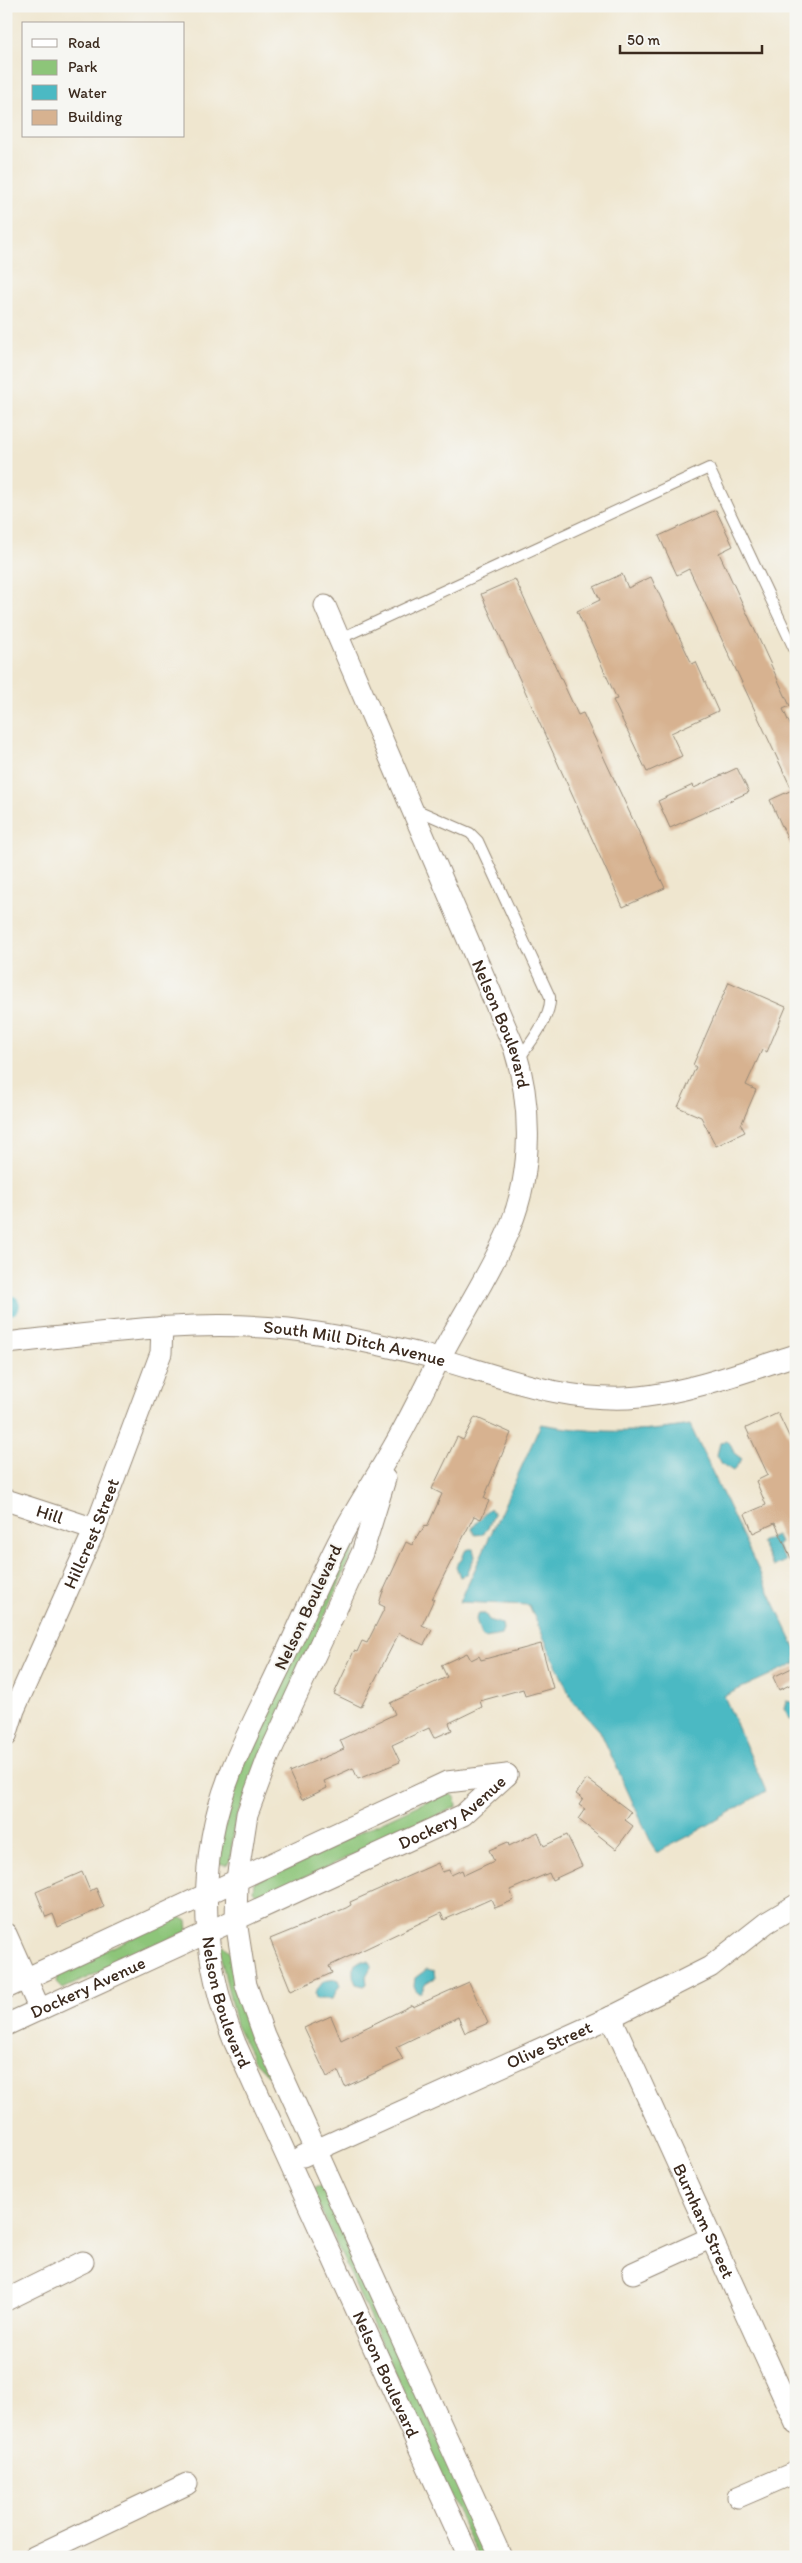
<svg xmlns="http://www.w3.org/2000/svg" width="802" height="2563" font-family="Itim,sans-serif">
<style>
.green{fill:#8dc579;stroke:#64784c}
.water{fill:#4bb9c3;stroke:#437270}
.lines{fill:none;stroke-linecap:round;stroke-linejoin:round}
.canal{stroke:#4bb9c3;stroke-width:20}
.building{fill:#d7b290}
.service-casing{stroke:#958876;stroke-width:12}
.minor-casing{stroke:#958876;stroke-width:23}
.service{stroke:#fff;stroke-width:10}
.minor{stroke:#fff;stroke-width:21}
.labels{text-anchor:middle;stroke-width:4;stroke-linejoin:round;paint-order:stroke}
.street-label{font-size:18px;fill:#3b2a1e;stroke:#f6f6f2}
</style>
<rect width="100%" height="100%" fill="#f6f6f2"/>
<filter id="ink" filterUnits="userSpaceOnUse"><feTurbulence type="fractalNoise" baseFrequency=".02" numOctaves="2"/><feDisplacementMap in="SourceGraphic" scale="10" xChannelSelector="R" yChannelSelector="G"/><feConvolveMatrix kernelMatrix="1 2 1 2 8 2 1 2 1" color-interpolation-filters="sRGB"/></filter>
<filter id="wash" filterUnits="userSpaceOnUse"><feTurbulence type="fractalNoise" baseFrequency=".0096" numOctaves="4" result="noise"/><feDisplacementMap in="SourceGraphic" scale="20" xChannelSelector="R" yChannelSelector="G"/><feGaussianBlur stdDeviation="1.12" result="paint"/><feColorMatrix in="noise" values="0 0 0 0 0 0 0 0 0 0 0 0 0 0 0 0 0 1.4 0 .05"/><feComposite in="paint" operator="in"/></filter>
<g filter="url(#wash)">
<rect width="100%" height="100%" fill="#efe6cf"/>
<path class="green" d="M368,1502L353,1552L235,1821L230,1861L226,1865L218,1863L232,1788Z
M446,1792L455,1797L456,1807L260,1898L253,1891L254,1882Z
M178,1916L187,1921L188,1931L63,1989L56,1982L58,1973Z
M224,1946L231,1952L272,2073L268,2075L253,2059L236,2025L219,1949Z
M316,2186H322L492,2557H478L312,2190Z"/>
<path class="water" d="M541,1424C592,1433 639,1434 690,1425L796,1649V1663L724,1696L766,1791L691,1835L656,1853L600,1731L572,1700L529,1605L460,1602Z
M726,1440L731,1445L734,1453L742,1459L733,1471L722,1464L717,1455L720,1443Z
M490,1508L494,1514L488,1528L483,1534L475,1535L472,1529C473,1526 488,1510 490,1508Z
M776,1535L780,1543L777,1545L785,1561L773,1567L761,1542Z
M469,1549H473L475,1556L467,1574L460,1577L456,1566L462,1559L465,1551Z
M479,1614H485L489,1620L502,1624L503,1630L501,1635L485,1638L481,1636L476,1619Z
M786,1701L796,1703V1720L790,1719L784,1708Z
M360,1961H369L372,1965L366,1976L367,1984L364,1986L356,1984L354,1979V1965Z
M427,1969L434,1971L435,1978L425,1984L421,1992H417L414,1986L415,1978Z
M335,1979L338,1980L340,1985L332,1999H316L315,1992L324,1981Z"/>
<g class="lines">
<path class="canal" d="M6,1305H10"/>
</g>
<g id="blocks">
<path class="building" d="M716,510L733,546L719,553L790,706L783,709L796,738V857L770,800L792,790L689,569L677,575L659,536Z
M622,574L628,588L651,577L692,664L696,662L718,711L671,733L682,756L647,772L613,700L617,699L577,611L600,600L594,587Z
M515,579L578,715L583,713L665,888L623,907L481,594Z
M737,768L749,792L670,828L658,801L693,785L694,788Z
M729,982L786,1007L767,1052L762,1050L746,1085L756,1090L741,1125L745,1132L716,1146L701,1117L678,1107L696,1067L693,1065Z
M778,1413L796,1451V1569L775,1523L753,1533L745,1514L766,1505L756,1481L768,1475L746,1428Z
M475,1417L511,1433L484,1498L489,1501L481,1519L474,1516L432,1599H434L422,1625L432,1630L424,1645L399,1633L361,1707L334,1694L354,1651L357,1652L362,1641L367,1643L385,1607L379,1604L382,1594L406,1542L412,1545L420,1531L421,1532L425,1525L427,1527L442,1494L432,1489L457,1437L463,1440Z
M541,1644L553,1688L525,1696L523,1689L480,1701L482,1707L449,1723L452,1730L434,1738L429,1728L392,1745L400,1762L358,1779L353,1768L324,1781L327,1788L302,1800L289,1772L344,1749L340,1740L395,1714L390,1703L447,1677L441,1665L467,1653L471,1660L479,1656L481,1660Z
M796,1666V1682L779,1690L773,1677Z
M587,1779L631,1812L625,1820L633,1826L616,1849L578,1819L585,1809L579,1805L583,1799L576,1794Z
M538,1832L544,1846L567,1835L582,1866L552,1880L549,1873L510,1890L514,1900L495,1908L491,1899L444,1920L441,1913L329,1966L332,1973L291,1991L270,1939L346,1908L351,1905L350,1902L438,1863L442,1872L449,1870L451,1875L462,1870L464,1875L494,1861L489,1850L508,1842L509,1846Z
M82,1872L90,1891L96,1888L104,1907L58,1927L53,1914L46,1917L36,1892Z
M469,1982L488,2023L465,2033L458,2017L396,2047L403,2060L345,2087L338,2071L327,2077L304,2028L331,2016L341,2040L412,2005L413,2007Z"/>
</g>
</g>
<g filter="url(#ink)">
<use href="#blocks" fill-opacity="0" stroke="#958876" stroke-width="1"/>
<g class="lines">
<defs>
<path id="service" d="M339,639L709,468L796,653
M415,809L470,833L478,841L550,997C552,1016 529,1045 518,1060"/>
<g id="minor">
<path id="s1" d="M325,606L514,1047C532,1104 533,1171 510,1227C492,1270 466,1309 444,1350C427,1382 412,1415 394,1446C377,1476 358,1505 342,1535C318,1581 298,1630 275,1677C251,1728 222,1779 212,1837C200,1907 208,1977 235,2043L469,2557"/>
<path id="s2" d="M6,1343C100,1333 194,1319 288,1329C338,1335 390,1346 439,1359C505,1378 569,1404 640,1397C694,1391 745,1371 796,1355"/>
<path d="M385,1479L362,1553L269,1755L247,1814L237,1879L236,1921L246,1985L264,2035L501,2557"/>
<path id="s3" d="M6,1500L95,1529"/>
<path id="s4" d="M6,1736L14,1710L95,1529L161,1353L162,1327"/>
<path d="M6,1934L40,2010"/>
<path d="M6,1988L447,1782L507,1775"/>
<path id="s5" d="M611,2017L796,2424"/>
<path id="s6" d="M6,2025L463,1815L507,1775"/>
<path id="s7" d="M303,2156L611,2017L710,1967L766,1923L796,1905"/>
<path d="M633,2273L710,2238"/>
<path d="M6,2300L83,2262"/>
<path d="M738,2497L796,2472"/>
<path d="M34,2557L187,2484"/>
</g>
</defs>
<use href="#service" class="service-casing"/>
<use href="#minor" class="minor-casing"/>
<use href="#service" class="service"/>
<use href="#minor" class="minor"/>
</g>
</g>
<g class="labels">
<g class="street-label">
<text dy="6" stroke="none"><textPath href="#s1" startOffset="454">Nelson Boulevard</textPath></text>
<text dy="6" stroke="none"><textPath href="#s2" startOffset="351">South Mill Ditch Avenue</textPath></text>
<text dy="6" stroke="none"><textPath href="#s3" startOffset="46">Hill</textPath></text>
<text dy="6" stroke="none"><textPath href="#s4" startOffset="220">Hillcrest Street</textPath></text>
<text transform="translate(308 1607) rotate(-65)" y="6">Nelson Boulevard</text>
<text dy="6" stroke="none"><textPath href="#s6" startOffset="495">Dockery Avenue</textPath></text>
<text dy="6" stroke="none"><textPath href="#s6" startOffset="90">Dockery Avenue</textPath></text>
<text dy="6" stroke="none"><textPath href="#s1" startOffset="1512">Nelson Boulevard</textPath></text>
<text dy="6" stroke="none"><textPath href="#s7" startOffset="270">Olive Street</textPath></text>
<text dy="6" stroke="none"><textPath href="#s5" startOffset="224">Burnham Street</textPath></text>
<text dy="6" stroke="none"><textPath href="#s1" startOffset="1918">Nelson Boulevard</textPath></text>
</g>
</g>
<rect width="802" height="2563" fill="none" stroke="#f6f6f2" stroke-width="25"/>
<rect x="22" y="22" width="162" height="115" fill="#f6f6f2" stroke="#aba49d"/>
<rect x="32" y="39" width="25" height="8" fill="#ffffff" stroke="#aba49d"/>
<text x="68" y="48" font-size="15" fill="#3b2a1e">Road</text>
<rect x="32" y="60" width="25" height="15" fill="#8dc579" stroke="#aba49d"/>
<text x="68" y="72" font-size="15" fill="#3b2a1e">Park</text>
<rect x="32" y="85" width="25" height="15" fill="#4bb9c3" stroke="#aba49d"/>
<text x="68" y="98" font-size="15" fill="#3b2a1e">Water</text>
<rect x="32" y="110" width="25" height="15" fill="#d7b290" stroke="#aba49d"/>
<text x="68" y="122" font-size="15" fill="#3b2a1e">Building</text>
<path d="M620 45v8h142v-8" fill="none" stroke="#3b2a1e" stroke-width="2.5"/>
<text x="627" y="45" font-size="15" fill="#3b2a1e" stroke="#f6f6f2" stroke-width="4" paint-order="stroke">50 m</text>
</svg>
